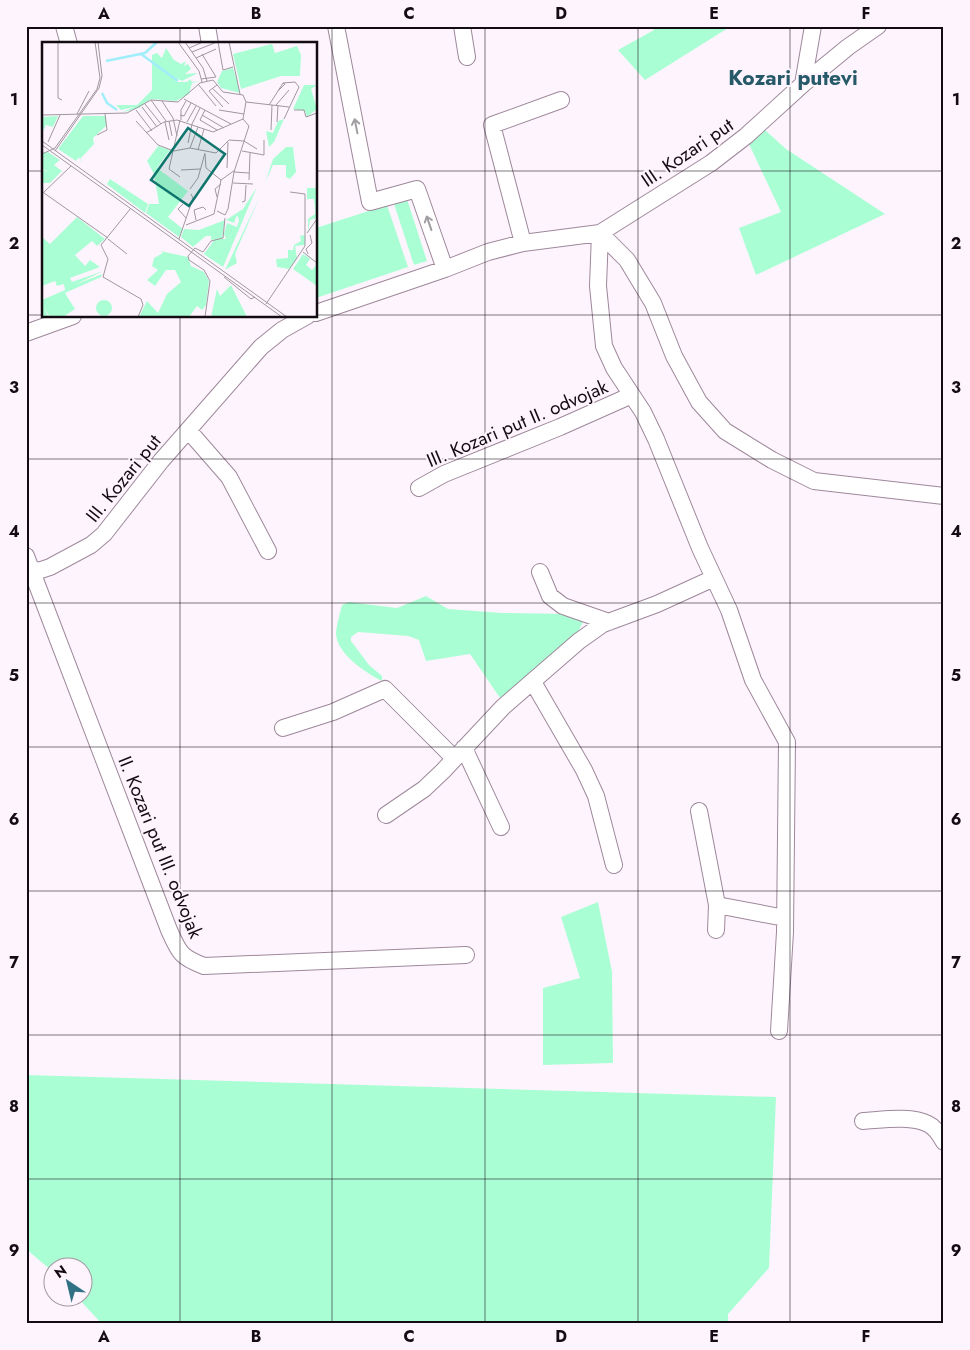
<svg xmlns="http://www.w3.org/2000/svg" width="970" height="1350" font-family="Jost,sans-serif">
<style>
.green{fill:#aafed4}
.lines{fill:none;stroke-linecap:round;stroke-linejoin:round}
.street-casing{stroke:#9e889b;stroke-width:18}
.street{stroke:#fff;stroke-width:16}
.oneway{stroke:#a19ea1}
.grid{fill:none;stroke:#140c13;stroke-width:1;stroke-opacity:0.55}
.labels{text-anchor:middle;stroke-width:4;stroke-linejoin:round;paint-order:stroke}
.street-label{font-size:19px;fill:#140c13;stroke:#fef4fd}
.quarter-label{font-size:21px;font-weight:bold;fill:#265a68;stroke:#fef4fd}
.inset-river{fill:none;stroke:#a1eefb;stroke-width:2.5}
.inset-road{fill:none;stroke:#a0979f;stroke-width:1}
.view{fill:#0f766e;fill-opacity:0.15;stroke:#0f766e;stroke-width:2.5}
.inset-edge{fill:none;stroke:#140c13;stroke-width:2.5}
.neatline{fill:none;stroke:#140c13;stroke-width:2}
.grid-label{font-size:16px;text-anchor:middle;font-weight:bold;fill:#140c13}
</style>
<rect width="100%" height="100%" fill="#fef4fd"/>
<path class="green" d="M652,26H727L728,28L645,80L618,50L654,30Z
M764,129L786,149L885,214L756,275L739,228L781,212L749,144Z
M407,199L427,261L414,265L394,204Z
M387,205L408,267L316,298V228Z
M426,596L448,609L502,613L570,614L580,616L583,622L577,634L500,698L470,654L426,661L419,640L408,636L358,632L351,637V641L369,665L382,676V681C366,673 335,653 336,632C337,623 340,613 342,605L349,602L397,608Z
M598,902L612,972L613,1063L543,1065V988L580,978L561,917Z
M26,1075L776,1097L769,1268L728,1314V1324H102L78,1298H82V1268H52V1271L26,1249Z"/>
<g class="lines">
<defs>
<path id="street" d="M64,26L69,44
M207,26L210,44
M336,26L370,202L417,189L445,269
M462,26L467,57
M803,84L848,47L878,26
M600,233L598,286L604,346L614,368L643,412L656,439L700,548L729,610L753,680L787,742L785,932L779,1031
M600,233L627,260L653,303L674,356L699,402L725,431L772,460L814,481L944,496
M523,243L492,125L561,100
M316,313L445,269L488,252L523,243L600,233L711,163L746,136L803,84L813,26
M26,333L73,316
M188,430L229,477L268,551
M419,488L444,474L560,427L632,395
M26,556L169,930C179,952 180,957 204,966L466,955
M26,571L41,570L50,567L91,545L104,534L161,461L261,347L282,330L307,316
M540,572L550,596L563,606L609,622
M533,682L584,770L596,796L614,865
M283,728L333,712L385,689L454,758
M464,748L501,827
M699,811L717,905L716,930
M386,815L424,789L443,771L503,707L579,641L603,624L657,604L714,578
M717,905L785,918
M863,1121C881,1120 911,1115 928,1124C935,1127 940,1135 944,1142"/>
</defs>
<use href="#street" class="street-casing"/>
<use href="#street" class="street"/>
</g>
<defs><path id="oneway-shaft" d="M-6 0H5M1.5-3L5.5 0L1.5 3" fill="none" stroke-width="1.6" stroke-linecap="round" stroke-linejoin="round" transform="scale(1.25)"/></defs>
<g class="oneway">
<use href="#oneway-shaft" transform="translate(356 126) rotate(-101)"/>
<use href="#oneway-shaft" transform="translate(429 223) rotate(-109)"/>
</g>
<path class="grid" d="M180,26V44M332,26V1324M485,26V1324M638,26V1324M790,26V1324M26,171H44M316,171H944M26,315H44M316,315H944M180,316V1324M26,459H944M26,603H944M26,747H944M26,891H944M26,1035H944M26,1179H944"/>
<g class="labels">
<g class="street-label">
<text transform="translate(687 152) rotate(-34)" y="7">III. Kozari put</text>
<text transform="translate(517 423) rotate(-23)" y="7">III. Kozari put II. odvojak</text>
<text transform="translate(123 478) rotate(-51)" y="7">III. Kozari put</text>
<text transform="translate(161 847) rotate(68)" y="7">II. Kozari put III. odvojak</text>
</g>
<g class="quarter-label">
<text x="793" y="85">Kozari putevi</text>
</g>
</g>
<g transform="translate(42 42)">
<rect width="275" height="275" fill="#fef4fd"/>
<path d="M230,2L233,11L255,4L259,13L258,34H239L199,47L191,12ZM124,6L132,18L139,22L144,19L142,24L146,22L149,27L143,32L156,31L140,39L132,35L135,40H145L148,37L150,40L159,39L150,41L147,52L134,59L109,57L97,66L82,70H81L92,65L79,68L74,63H95L110,48V13L115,11L120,16ZM191,26L195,38L198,51L179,46L175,40L180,29ZM262,43H275L269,47L275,67L265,75L263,69L251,67ZM16,74L11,85L4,83L0,91V75ZM41,74H64V84L51,96L52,102L38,117L40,120L38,118L37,115L34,119L16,107ZM242,77L232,100L227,105L224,89L231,91L236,79ZM116,104L128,108L115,126L146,149L126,175L141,187L137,195L104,171L107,162H117L112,132L105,119ZM244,105H251L254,130L248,137L244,135V123H231L223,141L231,117ZM0,106L2,111L6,110L18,118L12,123L20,129L8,141H0V128L8,130L0,127V117H5L0,116ZM58,137L65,142L68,137L106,162L103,171ZM215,145L181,225L154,207L162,212L173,197H184L182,192L185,181L195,185L197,178L195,173L192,181L184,178L201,167ZM265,146H275V176L268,178L266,189V177L273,172V167L272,157H265ZM218,154L193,212L195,221L183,228ZM35,175L63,197L55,204L50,199L33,213L43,224L48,218L58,225L28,236L30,240L61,229L33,243L60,232L59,235L23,251L33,267L21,275H8L2,266L6,274L0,275V258L23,248L22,242L15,244L13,239L0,244V195L8,202ZM183,178L180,196L169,198V194H164L151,205L139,195L142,187L157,188ZM263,193V203L253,204L255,216L247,227L235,225L234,217L246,216V208H251L252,203L259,199L258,194ZM118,209L146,215L149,224L162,230L167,239L164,263L160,268L155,264L147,275H97L105,259L116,271L125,252L139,240L133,228H124L113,244L105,238L116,228L110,224L112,216L121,211ZM261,212L272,219L268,217L264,223L270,228L275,222V244L251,227ZM189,243L205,275H169L175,247L178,254ZM54 266a8 8 0 1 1 16 0a8 8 0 1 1-16 0Z" fill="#aafed4"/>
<path class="inset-river" d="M99,12L136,39M64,19L103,11L115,0M60,51L65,61L75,68"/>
<path class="inset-road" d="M16,0V56L20,58M136,0L157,29L160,40M143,0L161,26L165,39M176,0L181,28L191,25M187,0L198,52M147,6L161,0M150,10L175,0M160,12L174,35M154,16L174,7M159,37L174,35M241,41L253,40L257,45L242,77M156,42L174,64M175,43L167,49L181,65M170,46L187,62M142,57L189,82M109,58L124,79M120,59L131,76L135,94M103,62L119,82M227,63L236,49L241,41L243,42L236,49M234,63L247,48M100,65L115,85M94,68L110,89M163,68L158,78L175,88M177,68L202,72M252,68H262L264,75L275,71M35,72L47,49M0,73L85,71L109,58L136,60L158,41L171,38L181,50L201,53L204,60L247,65M138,73L142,74L149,61M160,73L182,86M138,78L127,127L138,135M139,78V68L144,59M94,79L116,103L132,109L148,106L174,111L187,98L202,99M127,79L130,94M123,80L127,98M145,80L154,64M235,80L236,63M229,88L230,63M104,91L122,80L135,78L171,90L201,77L204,60M55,93L65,88L63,72M0,99L245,275M202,99L215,107M6,100L18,73M146,101L150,82L158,66M0,103L240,275M148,106L156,85M156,108L162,87M13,109L57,46L60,34L56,0M200,109L222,113V98M0,112L13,106L55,47L58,36L53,0M163,112L164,126L179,138M185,126L186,100M139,128L158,127M192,130L207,131M207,138L208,111M191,141L211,142M148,147L156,136L163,111M2,151L66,196M0,152L29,124M175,155L173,147L179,142M200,160L203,159L204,143M141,162L136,167L144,176M89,166L59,203L66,217L61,235L99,257L101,263L96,275M175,169L183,173L186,167L192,130L207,84L201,77M154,178L152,168L161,165L164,168M144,183L172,172L179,138L193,128M265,191L275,177M66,197L85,212M137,197L151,156L149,152M261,210L275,221M266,212L264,207L270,201L268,193M182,235L209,257L213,255M224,262L263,204V152L248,150M163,275L168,239L162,228L147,218L146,214L153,206L161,210L169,199L181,196L183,176"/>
<path class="view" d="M146,86L183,112L147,164L109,138Z"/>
<rect width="275" height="275" class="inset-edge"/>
</g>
<rect width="970" height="1350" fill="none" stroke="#fef4fd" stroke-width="55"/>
<g transform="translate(68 1282) rotate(325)"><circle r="24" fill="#fef4fd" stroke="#a0979f"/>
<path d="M0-4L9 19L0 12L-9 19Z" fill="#307284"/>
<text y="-8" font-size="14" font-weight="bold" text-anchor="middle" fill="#140c13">N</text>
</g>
<rect x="28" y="28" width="914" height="1294" class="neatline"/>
<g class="grid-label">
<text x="104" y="19">A</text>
<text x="256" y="19">B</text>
<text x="409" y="19">C</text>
<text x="561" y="19">D</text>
<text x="714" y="19">E</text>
<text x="866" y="19">F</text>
<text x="14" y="105">1</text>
<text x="956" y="105">1</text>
<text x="14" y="249">2</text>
<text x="956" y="249">2</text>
<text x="14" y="393">3</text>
<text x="956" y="393">3</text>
<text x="14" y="537">4</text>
<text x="956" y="537">4</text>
<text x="14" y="681">5</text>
<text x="956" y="681">5</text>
<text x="14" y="825">6</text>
<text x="956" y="825">6</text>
<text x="14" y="968">7</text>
<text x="956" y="968">7</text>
<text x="14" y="1112">8</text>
<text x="956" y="1112">8</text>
<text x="14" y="1256">9</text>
<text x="956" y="1256">9</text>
<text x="104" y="1342">A</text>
<text x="256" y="1342">B</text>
<text x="409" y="1342">C</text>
<text x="561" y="1342">D</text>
<text x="714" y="1342">E</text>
<text x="866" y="1342">F</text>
</g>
</svg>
